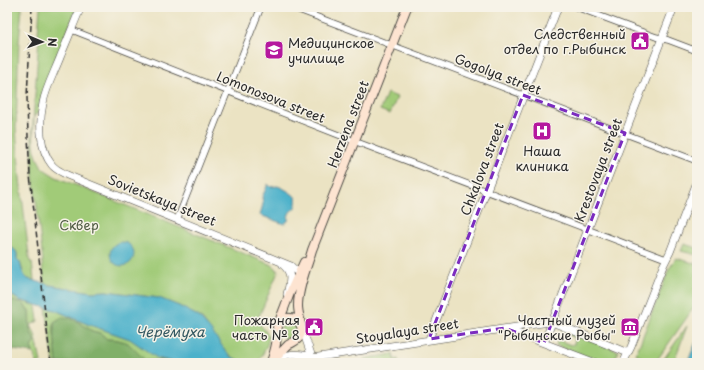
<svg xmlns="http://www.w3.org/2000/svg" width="704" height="370" font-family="'Playpen Sans',sans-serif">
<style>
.green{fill:#a1cb78;stroke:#667b52}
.forest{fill:#80af68;stroke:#566d4a}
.water{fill:#4bb1ca;stroke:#3b6e7a}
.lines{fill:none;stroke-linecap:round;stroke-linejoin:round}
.minor-casing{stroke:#484742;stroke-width:7}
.tertiary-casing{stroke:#484742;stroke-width:8}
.secondary-casing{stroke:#484742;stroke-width:10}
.minor{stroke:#fff;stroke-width:5.5}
.tertiary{stroke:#fff;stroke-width:7}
.secondary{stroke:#fde4d1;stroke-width:8}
.rail{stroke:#2b2b2b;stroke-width:1.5;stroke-dasharray:6 3;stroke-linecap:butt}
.marked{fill:none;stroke:#7b2cbf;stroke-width:3;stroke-dasharray:8 5;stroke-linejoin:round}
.labels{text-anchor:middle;stroke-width:3;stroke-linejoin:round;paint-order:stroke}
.poi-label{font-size:13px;fill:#2b2b2b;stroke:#f7f3e8;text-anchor:end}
.street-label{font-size:13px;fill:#2b2b2b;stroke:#f7f3e8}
.park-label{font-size:13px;fill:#4e5b42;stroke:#f7f3e8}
.water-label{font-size:14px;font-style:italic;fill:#365a63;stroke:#f7f3e8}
</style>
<rect width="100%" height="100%" fill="#f7f3e8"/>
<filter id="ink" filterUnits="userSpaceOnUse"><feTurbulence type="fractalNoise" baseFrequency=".025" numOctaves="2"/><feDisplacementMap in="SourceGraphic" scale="8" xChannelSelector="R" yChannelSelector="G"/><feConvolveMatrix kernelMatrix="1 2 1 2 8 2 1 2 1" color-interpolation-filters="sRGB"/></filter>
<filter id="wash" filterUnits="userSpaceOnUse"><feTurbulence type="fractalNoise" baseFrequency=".012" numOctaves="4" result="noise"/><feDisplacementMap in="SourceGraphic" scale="16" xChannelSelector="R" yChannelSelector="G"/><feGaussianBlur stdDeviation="0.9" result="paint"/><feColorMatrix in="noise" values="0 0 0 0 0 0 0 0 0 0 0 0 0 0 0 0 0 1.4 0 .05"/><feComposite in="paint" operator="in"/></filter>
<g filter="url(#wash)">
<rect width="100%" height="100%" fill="#ebe3c3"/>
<path class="green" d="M7,7H22L19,42L16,128L20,178L29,256L30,262H32L34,280L28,279L24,275L20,262L17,259V254L16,251L7,244V120L9,123L11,110L7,100L12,97L10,92L7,90Z
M40,7H77L42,95L38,113L34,116C34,128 32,142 36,154C37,159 41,164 42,168L56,177L272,265L276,268L278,272L257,321C261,326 265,330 268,335C271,342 261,356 258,363C254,363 249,364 245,363C227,360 213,333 203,320L198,316L179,306L159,298L106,291L92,292L50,285L44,283L42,261H43L33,175L32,138L39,37L38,34Z
M387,93L397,97L390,114L380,110Z
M684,244L697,248V255L681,251Z
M676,258L697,264V303L657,360C650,363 642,357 636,354L669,269Z
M7,294C12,295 15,299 19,300C25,302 30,304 36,305L38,321L31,325L36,337L41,363H37L31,347L35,341L30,330L29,310L26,308L23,302C20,302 16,302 13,301C11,299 10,298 7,297Z
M46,308L55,310L87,324L130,339L150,353L157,358L164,360L149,361L145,360L128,343L118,340L107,339L100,333L92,331L80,323L54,322V333L57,363H54Z
M285,322H294L298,327L297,336L289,340C285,339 282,337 280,332L283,323Z
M687,326L679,348L673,363H661Z
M563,329L618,351L613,363H600L556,345L558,340L571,345L574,344L575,341L574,337L562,332Z
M393,354L395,360L398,359L399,363H365L364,359Z
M291,356L306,359L309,363H281L283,360Z"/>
<path class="forest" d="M7,90L10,91L12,97L7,100L11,110L12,120L9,123L7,120Z
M7,297C10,298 11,299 13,301C16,302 20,302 23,302L26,308L29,310L30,330L35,341L31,347L33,353L7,349Z
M62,317L70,318L80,323L92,331L100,333L107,339L118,340L128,343L145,360L149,361L164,360L178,363H57L54,333V322Z"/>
<path class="water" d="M268,184L271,187C273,187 275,186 277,186C282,187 294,194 296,198C297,200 296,203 296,205C294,212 288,208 288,221L284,224L260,215L263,204L262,197Z
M110 254a12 12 0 1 1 24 0a12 12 0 1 1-24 0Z
M7,244L16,251L17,254V259L20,262L22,270L24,275L28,279L50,285L73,289L92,292L106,291L159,298L179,306L198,316L210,329L225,350L230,356L244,363H178L157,358L130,339L87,324L55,310L29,303L23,301L19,300L11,295L7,294Z
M697,341V363H687L696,342Z"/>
</g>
<g filter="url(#ink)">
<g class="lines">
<defs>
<path id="minor" d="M291,7L697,161
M576,7L656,37L668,40L697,51
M72,30L354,141L666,259
M177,220L261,7"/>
<path id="tertiary" d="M81,7C74,23 68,39 61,55C55,71 46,87 43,103C39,123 39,149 52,165C56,170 62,172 67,175L291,266L297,272L300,279
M283,265C293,273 290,282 287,294
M302,328L314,363
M507,329L596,363
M429,339L558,7
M544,343L674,7
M312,358L549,322H552L628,353
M275,361C287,353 295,353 309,356
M623,363L631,347L663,266L670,252L697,182"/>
<path id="secondary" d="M277,327L290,293L304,262
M271,362C273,356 275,350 276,344C278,334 274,316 291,318C295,318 298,321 301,325
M271,363C277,357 282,351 288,345C293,342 298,341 300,336C304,329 298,315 298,306C298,287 307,268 312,250L407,7"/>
</defs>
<use href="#minor" class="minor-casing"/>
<use href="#tertiary" class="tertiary-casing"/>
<use href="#secondary" class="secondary-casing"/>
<use href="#minor" class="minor"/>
<use href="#tertiary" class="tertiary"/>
<use href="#secondary" class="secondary"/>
<path class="rail" d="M32,7L27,96L28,137L30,175L47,331L51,363"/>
</g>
</g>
<path class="marked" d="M523,95L625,133L544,343L505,328L429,339Z"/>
<defs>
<symbol id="civic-square" viewBox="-11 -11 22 22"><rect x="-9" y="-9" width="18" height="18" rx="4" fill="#b5179e" stroke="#f7f3e8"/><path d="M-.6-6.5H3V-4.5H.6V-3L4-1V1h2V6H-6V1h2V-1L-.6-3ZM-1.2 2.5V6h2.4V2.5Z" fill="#fff"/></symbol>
<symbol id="university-square" viewBox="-11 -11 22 22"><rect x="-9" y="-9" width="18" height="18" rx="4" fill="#b5179e" stroke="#f7f3e8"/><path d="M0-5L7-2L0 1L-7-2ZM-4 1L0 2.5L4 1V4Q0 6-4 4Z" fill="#fff"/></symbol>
<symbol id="hospital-square" viewBox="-11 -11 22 22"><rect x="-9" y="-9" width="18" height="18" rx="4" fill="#b5179e" stroke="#f7f3e8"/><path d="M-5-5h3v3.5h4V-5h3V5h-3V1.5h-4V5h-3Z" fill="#fff"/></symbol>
<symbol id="museum-square" viewBox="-11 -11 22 22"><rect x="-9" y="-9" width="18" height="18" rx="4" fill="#b5179e" stroke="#f7f3e8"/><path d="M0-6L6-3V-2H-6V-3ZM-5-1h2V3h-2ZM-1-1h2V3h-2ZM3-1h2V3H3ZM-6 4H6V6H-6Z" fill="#fff"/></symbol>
</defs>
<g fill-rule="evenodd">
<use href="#civic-square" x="629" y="30" width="22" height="22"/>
<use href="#university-square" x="263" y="39" width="22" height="22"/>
<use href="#hospital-square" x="531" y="120" width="22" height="22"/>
<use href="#civic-square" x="303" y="316" width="22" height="22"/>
<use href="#museum-square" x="619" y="316" width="22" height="22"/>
</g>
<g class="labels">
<g class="poi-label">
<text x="626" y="39">Следственный<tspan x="626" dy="15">отдел по г.Рыбинск</tspan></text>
<text x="288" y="48" text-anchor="start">Медицинское<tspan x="288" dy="15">училище</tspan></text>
<text x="542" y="156" text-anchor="middle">Наша<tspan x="542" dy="15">клиника</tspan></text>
<text x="300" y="325">Пожарная<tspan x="300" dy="15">часть № 8</tspan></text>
<text x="616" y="325">Частный музей<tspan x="616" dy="15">"Рыбинские Рыбы"</tspan></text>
</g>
<g class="street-label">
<text transform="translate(498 74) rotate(21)" y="5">Gogolya street</text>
<text transform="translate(271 97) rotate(22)" y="5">Lomonosova street</text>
<text transform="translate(348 124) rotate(-69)" y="5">Herzena street</text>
<text transform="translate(482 169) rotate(-69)" y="5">Chkalova street</text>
<text transform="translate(598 170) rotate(-69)" y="5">Krestovaya street</text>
<text transform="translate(162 200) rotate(22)" y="5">Sovietskaya street</text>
<text transform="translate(407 331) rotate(-9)" y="5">Stoyalaya street</text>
</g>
<g class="park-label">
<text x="79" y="230">Сквер</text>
</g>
<g class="water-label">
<text x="170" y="337">Черёмуха</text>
</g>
</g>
<rect width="704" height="370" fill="none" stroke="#f7f3e8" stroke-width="24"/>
<g transform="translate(42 42) rotate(92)" stroke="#f7f3e8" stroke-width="3" paint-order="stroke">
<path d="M0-3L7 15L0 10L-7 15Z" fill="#2b2b2b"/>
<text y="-6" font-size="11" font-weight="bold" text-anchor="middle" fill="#2b2b2b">N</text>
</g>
</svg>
